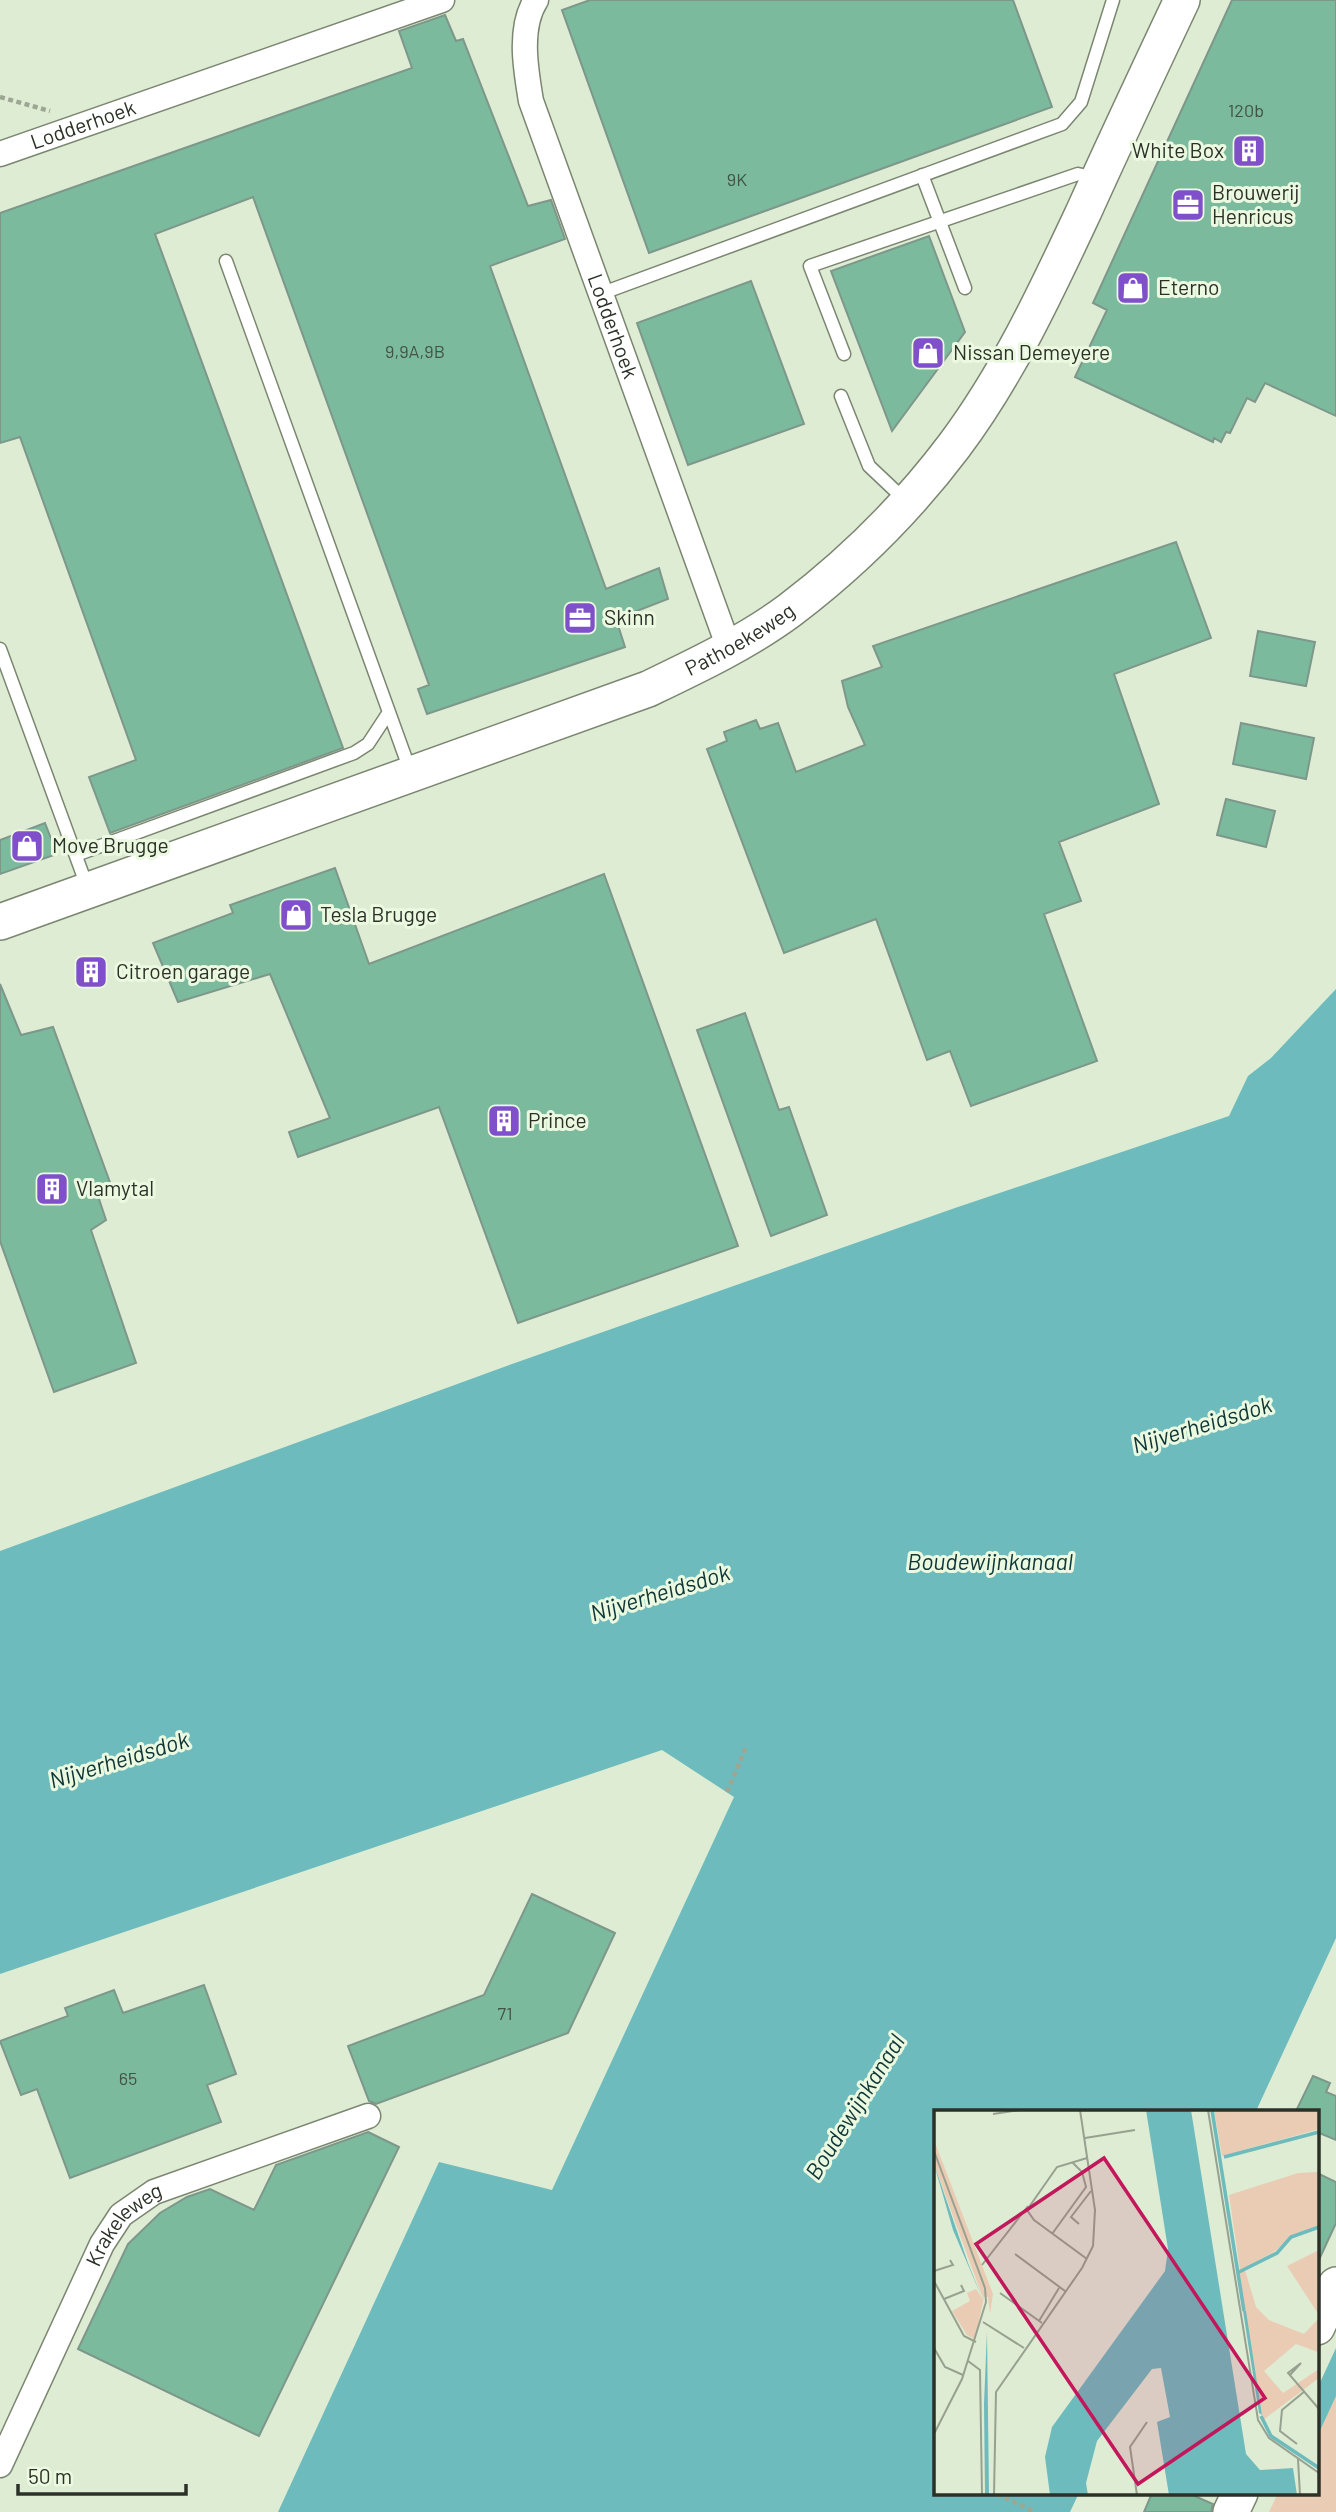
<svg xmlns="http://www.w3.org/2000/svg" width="1336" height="2512" font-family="Barlow,sans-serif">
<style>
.green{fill:#e9ccb3}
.water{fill:#6dbbbd}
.building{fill:#7cba9e;stroke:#7d978a;stroke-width:2}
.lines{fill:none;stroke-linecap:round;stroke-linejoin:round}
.lane-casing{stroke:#7b8671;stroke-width:15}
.street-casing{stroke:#7b8671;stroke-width:27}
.secondary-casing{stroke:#7b8671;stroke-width:38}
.path{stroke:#9ca693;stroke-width:4.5;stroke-dasharray:5 3.5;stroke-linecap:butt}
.lane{stroke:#fff;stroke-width:12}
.street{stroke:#fff;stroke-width:24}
.secondary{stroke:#fff;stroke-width:35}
.labels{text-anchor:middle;stroke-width:6;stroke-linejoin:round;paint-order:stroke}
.number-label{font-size:18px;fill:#405346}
.street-label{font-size:21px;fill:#2c3128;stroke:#ecf9e1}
.poi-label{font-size:21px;fill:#2c3128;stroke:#ecf9e1;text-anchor:start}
.water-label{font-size:23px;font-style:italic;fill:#0f3637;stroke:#ecf9e1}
.inset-river{fill:none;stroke:#6dbbbd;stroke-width:3.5}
.inset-road{fill:none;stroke:#97a18f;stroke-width:2}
.view{fill:#c2185b;fill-opacity:0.15;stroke:#c2185b;stroke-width:3.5}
.inset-edge{fill:none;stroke:#2c3128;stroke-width:3.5}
</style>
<rect width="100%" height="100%" fill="#dfecd4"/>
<path class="green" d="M1336,2368V2512H1269L1278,2493H1317V2409Z"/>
<path class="water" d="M1336,989V1938L1256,2111H935V2493H1079L1070,2512H278L439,2162L552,2190L734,1797L662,1750L0,1974V1551L512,1364L955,1208L1229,1116L1248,1076L1271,1058Z
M1336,2348V2396L1317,2437V2389Z"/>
<path class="building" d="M590,0H1013L1052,107L649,253L562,10Z
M1232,0H1336V416L1265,383L1255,402L1247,398L1230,433L1226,432L1221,442L1214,438L1213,442L1075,377L1107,310L1093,303Z
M445,15L456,41L463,39L528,206L551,200L565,239L490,266L606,589L659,568L668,599L616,619L625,647L427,714L418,689L429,685L253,197L155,234L343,748L110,833L89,777L136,760L20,437L0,443V213L412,68L399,31Z
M929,236L965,332L892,431L831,271Z
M751,281L804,424L688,465L637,323Z
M1176,542L1211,638L1114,674L1159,804L1059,842L1081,901L1044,914L1097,1061L971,1106L950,1051L927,1060L876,919L784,953L707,749L727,741L724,732L756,720L760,729L778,723L796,772L865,745L848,707L842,681L882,667L873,646Z
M1258,631L1315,642L1306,686L1250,676Z
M1241,723L1314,738L1306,779L1233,764Z
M1226,799L1275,811L1266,847L1217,835Z
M45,823L57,854L0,874V840Z
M335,868L369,964L604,874L738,1246L518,1323L439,1107L298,1157L289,1132L330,1118L270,974L178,1002L153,943L233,913L230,905Z
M0,984L21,1035L53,1027L111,1185L97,1193L106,1220L91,1230L136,1363L54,1392L0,1241Z
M745,1013L779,1110L789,1107L827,1215L771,1236L697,1030Z
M532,1894L615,1933L568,2033L376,2104L369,2101L348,2046L484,1995Z
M204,1985L236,2074L207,2085L221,2122L70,2178L37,2089L21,2095L0,2041L68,2016L65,2008L114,1990L123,2013Z
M1313,2076L1330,2083L1326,2092L1336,2096V2140L1317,2132V2111H1296Z
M368,2132L399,2147L259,2436L78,2349L128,2244L160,2213L187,2197L210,2189L254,2210L276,2165Z
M1317,2173L1336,2182V2223L1317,2264Z
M1152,2493H1188L1213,2504L1211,2512H1144Z"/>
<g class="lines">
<defs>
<path id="lane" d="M922,175L965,288
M226,261L411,773
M600,294L1062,124L1081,102L1113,0
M844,354L810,266L1078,174L1096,178
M841,396L869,466L905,500
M0,649L88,889
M76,855L354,753L368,744L389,712"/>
<g id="street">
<path id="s1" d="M536,0C518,28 526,71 531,101L729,648"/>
<path id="s2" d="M0,154L442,0"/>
<path id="s3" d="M0,2465L102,2244L121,2215L154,2192L368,2116"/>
</g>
<g id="secondary">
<path id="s4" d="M0,922L648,689C696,666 747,642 790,610C852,563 908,507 954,446C1008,374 1046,292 1084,211C1116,140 1149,70 1182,0"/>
<path d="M1317,2327L1336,2285"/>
<path d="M1231,2512L1240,2493"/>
</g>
</defs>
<use href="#lane" class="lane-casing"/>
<use href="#street" class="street-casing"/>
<use href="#secondary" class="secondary-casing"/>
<path class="path" d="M0,97L50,111
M727,1792L747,1745
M997,2494L1035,2512"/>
<use href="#lane" class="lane"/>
<use href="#street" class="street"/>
<use href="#secondary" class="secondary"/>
</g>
<defs>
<symbol id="building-square" viewBox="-11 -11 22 22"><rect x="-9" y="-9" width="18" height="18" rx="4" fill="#7f50c9" stroke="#ecf9e1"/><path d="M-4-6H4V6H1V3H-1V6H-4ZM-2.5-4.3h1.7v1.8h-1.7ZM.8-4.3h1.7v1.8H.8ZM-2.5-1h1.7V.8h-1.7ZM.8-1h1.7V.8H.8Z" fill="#fff"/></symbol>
<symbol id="office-square" viewBox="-11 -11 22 22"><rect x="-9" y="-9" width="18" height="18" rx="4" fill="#7f50c9" stroke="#ecf9e1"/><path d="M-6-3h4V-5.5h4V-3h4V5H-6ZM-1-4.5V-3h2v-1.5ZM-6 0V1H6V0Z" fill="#fff"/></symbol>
<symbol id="shop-square" viewBox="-11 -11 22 22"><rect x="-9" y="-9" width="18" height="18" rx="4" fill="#7f50c9" stroke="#ecf9e1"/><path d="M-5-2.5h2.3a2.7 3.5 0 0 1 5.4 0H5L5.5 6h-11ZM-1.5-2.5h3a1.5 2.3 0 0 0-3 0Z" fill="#fff"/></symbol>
</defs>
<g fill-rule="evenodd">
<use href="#building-square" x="1230" y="132" width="38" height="38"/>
<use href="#office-square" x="1169" y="186" width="38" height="38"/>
<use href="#shop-square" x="1114" y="269" width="38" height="38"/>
<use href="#shop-square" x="909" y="334" width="38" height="38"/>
<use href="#office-square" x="561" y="599" width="38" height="38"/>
<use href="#shop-square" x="8" y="827" width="38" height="38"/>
<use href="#shop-square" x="277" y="896" width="38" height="38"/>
<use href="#building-square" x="72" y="953" width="38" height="38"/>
<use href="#building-square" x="485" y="1102" width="38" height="38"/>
<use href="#building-square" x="33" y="1170" width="38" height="38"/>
</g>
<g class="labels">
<g class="number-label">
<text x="1246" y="117">120b</text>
<text x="737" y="186">9K</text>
<text x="415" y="358">9,9A,9B</text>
<text x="505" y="2020">71</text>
<text x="128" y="2085">65</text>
</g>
<g class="street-label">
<text dy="7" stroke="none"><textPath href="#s2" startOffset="88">Lodderhoek</textPath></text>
<text dy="7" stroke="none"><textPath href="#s1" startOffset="343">Lodderhoek</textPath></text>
<text dy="7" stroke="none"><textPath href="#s4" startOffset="793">Pathoekeweg</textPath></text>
<text dy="7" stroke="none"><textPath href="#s3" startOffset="273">Krakeleweg</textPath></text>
</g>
<g class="poi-label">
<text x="1224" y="158" text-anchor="end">White Box</text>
<text x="1212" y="200">Brouwerij<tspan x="1212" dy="24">Henricus</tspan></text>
<text x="1158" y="295">Eterno</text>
<text x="953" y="360">Nissan Demeyere</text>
<text x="604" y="625">Skinn</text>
<text x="52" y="853">Move Brugge</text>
<text x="320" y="922">Tesla Brugge</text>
<text x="116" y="979">Citroen garage</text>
<text x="528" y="1128">Prince</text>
<text x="76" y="1196">Vlamytal</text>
</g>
<g class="water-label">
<text transform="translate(1202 1425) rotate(-17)" y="8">Nijverheidsdok</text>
<text x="990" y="1570">Boudewijnkanaal</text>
<text transform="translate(660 1593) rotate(-17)" y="8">Nijverheidsdok</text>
<text transform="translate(119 1760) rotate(-17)" y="8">Nijverheidsdok</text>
<text transform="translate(855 2107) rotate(-58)" y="8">Boudewijnkanaal</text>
</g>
</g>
<g transform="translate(934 2110)">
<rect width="385" height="385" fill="#dfecd4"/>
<path d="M280,0H385V19L288,46ZM0,30L59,184L56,204L54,187H50L41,229L33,225L18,201L36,191L33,183L42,179L50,191L0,54ZM385,62V115L358,125L340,142L306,160L295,85L364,63ZM385,140V205L353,156ZM311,160L322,197L335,210L370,224L385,208V254L384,242L362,234L330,261L349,283L385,259V268L329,310L304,163Z" fill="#e9ccb3"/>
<path d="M212,0H257L312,344L326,360L359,358L363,385H235L223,312L236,307L227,258L218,259L163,331L152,373L154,385H116L111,347L118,317L231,161L234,139ZM0,54L34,153L49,190L19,120ZM309,201H312L328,305L325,303ZM53,221V222L55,385H51L50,294Z" fill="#6dbbbd"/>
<path class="inset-river" d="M278,0L310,201M290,47L385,22M305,162L343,143L357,127L385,117M327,306L337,326L385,358"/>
<path class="inset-road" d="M274,0L324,310L335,328L385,363M59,4L86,0M151,28L201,20M0,41L51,178L52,192L28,269L0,324M145,114L137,107L157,81M118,124L152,77L148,62L138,52M81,144L131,181M153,149L100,110L93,100L123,57L153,48M48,155L94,96M0,161L19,155L16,150M0,171L30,226L42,232M66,183L108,213M10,189L30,181L27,175M105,211L125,178M49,212L90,238M0,238L11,257L29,265M34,251L46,260L48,385M356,265L367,253L354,263L385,299M363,334L346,321L348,300L371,281M364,349L366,385M60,385L62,282L148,158L159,136L161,100L146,0M203,385L196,337L213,312"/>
<path class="view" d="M170,48L331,288L204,374L42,134Z"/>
<rect width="385" height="385" class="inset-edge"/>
</g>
<path d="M18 2484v10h168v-10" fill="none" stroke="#2c3128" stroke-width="3.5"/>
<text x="28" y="2484" font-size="21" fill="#2c3128" stroke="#ecf9e1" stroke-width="5" paint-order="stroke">50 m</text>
</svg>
